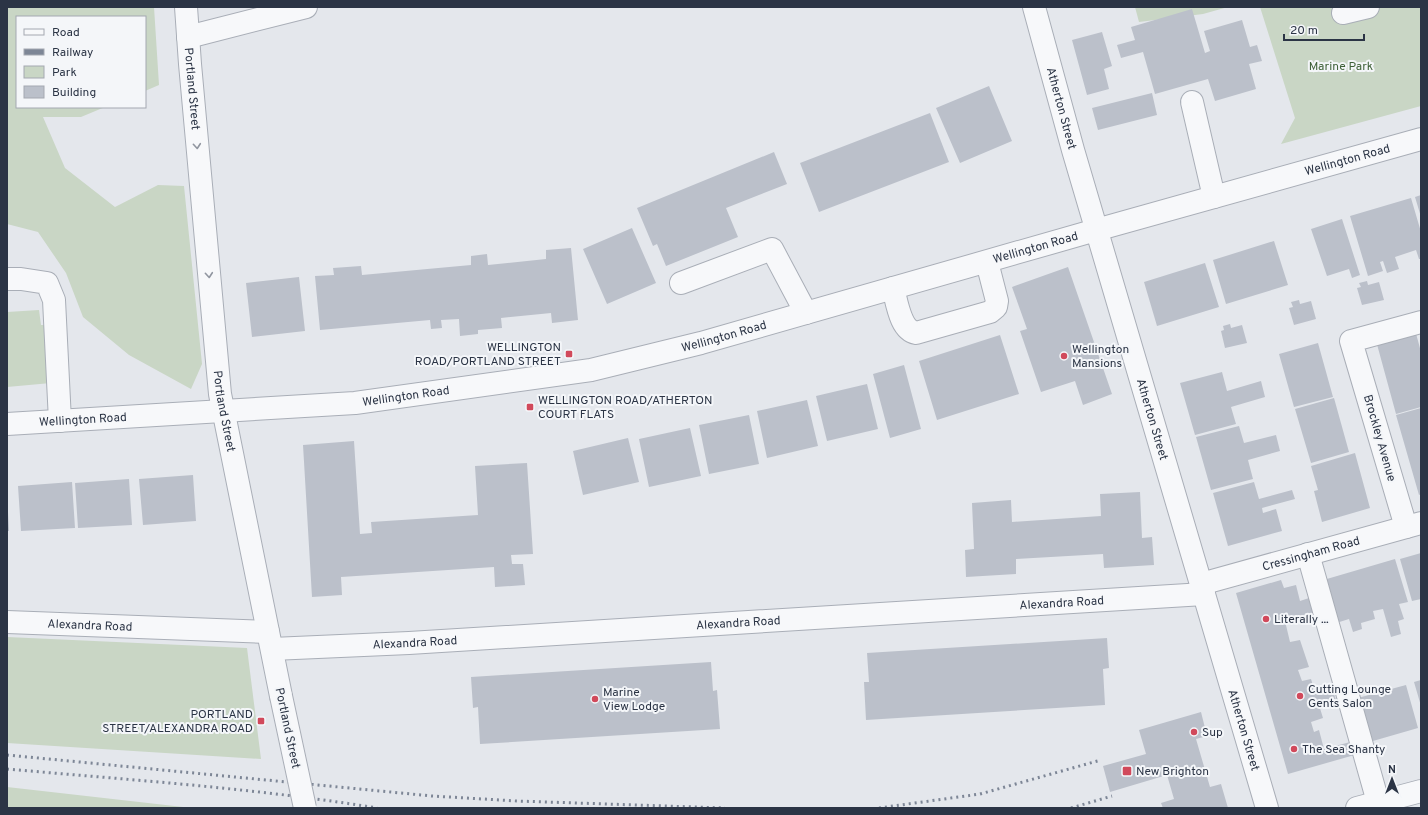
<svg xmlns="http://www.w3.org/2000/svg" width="1428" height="815" font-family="Overpass,sans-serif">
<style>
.green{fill:#c9d6c5}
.building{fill:#bbc0ca}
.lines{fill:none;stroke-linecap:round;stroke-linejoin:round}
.minor-casing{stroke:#a9aeb7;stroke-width:24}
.minor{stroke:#f7f8fa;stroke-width:22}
.rail{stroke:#7d8696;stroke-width:3;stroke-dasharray:2 4;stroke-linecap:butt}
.minor-bridge-casing{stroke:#a9aeb7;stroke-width:24;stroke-linecap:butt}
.minor-bridge{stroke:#f7f8fa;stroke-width:22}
.oneway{stroke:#9196a0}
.poi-dot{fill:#d1495b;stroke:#f4f6f9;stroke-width:1.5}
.labels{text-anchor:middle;stroke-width:4;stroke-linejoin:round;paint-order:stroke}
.park-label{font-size:12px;fill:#3f6138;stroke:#f4f6f9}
.street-label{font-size:12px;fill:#2b3445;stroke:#f4f6f9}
.poi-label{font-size:12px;fill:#2b3445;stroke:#f4f6f9;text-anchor:start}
</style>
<rect width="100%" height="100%" fill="#e4e7ec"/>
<path class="green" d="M7,7H154L159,85L145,91V17H17V107H105L81,117H43L65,168L115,207L158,185L184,186L202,364L191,389L129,355L83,317L66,273L38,232L7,224Z
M1135,7H1228L1203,14L1139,22Z
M1260,7H1421V106L1281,144L1295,118Z
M39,310L41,325H46L51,383L7,387V312Z
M7,637L247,648L261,759L7,743Z
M7,787L192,808H7Z"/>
<path class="building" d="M1192,9L1205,53L1210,51L1204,31L1242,20L1250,47L1257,45L1262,61L1249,64L1256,89L1215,101L1208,79L1155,94L1143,52L1121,58L1117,45L1135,40L1131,27Z
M1102,32L1112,66L1104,69L1109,89L1087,95L1072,40Z
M989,86L1012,141L960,163L936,108Z
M1152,93L1157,115L1098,130L1092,108Z
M930,113L949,162L819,212L800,163Z
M774,152L787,184L726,208L738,237L666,266L657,244L653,246L637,208Z
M1421,195V217L1415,197Z
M1411,198L1421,232V259H1419L1416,250L1395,257L1399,269L1387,273L1383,261L1380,262L1383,271L1368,276L1350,216Z
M1342,219L1360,275L1352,278L1349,269L1327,276L1311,229Z
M632,228L656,283L607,304L583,249Z
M1274,241L1288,285L1226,304L1213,260Z
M571,248L578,320L552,323L551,313L501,318L502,328L478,330V334L460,336L459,319L441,320L442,328L431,329L430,320L320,330L315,276L334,275L333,268L361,266L362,275L471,265V256L487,254L488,265L546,259V250Z
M1205,263L1219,307L1157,326L1144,282Z
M1068,267L1112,394L1083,405L1075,381L1041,392L1020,331L1027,329L1012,287Z
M299,277L305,331L252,337L246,283Z
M1367,281L1368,285L1379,282L1384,300L1362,305L1357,288L1361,287L1359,283Z
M1299,300L1300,304L1311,301L1316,319L1294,325L1289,308L1293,307L1291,302Z
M1230,324L1231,328L1242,325L1247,343L1225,348L1221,331L1224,330L1223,326Z
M1414,326L1421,352V407L1396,414L1375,337Z
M1000,335L1019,394L937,420L919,361Z
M1318,343L1333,397L1294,407L1279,354Z
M904,365L921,429L890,438L873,374Z
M1222,372L1227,391L1261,381L1265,397L1231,407L1236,424L1195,435L1180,383Z
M867,384L878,429L827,441L816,396Z
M1334,398L1349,452L1311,463L1295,409Z
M807,400L818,446L767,458L757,411Z
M1421,408V494L1419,495L1396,415Z
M749,415L759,464L709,474L699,425Z
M1239,426L1244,443L1276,435L1280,451L1248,460L1253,479L1211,490L1196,437Z
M690,428L701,476L649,487L639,439Z
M628,438L639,482L583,495L573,451Z
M354,441L360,534L372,533L371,522L478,515L475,466L527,463L533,554L511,555L512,564H523L525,585L495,587L494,567L341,577L342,595L312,597L303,445Z
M1355,453L1370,508L1322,522L1314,491L1318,490L1311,466Z
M193,475L196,521L143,525L139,479Z
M129,479L132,525L78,528L75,483Z
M72,482L75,528L21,531L18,486Z
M1254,482L1259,499L1292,490L1295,499L1262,508L1263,513L1276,509L1282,531L1228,546L1213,493Z
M1140,492L1142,538L1152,537L1154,565L1104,568L1103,554L1016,559V574L966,577L965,550L974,549L972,503L1011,500L1012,522L1101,516L1100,494Z
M8,512L9,531H7V513Z
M1421,553V599L1412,601L1400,559Z
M1395,559L1408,602L1399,604L1404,619L1398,621L1401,634L1391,637L1383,609L1373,611L1375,619L1361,623L1362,629L1353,632L1349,619L1333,624L1320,581Z
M1281,580L1284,588L1296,585L1300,601L1309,598L1313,613L1285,621L1290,642L1300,640L1309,667L1298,670L1302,681L1311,679L1315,692L1332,688L1336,700L1319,705L1323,718L1311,722L1314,732L1319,730L1324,749L1354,741L1358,754L1288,774L1236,593Z
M1107,638L1109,668L1103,669L1105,705L866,720L864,682H869L867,653Z
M711,662L713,691L717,690L720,729L480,744L478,707L473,708L471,677Z
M1421,680V706L1414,682Z
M1406,685L1418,728L1366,743L1354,699Z
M1201,712L1207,736L1196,739L1210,787L1221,784L1228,808H1163L1161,803L1174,799L1167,775L1110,792L1103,766L1146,754L1139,730Z"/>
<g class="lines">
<defs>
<g id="minor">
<path id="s1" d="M186,7L190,64L220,394L281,696"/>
<path id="s2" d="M1034,7L1073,150L1267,808"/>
<path d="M1343,13L1368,7"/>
<path d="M188,37L306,7"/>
<path d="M1192,102L1214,197"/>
<path d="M7,279H21L47,283L54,300L60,421"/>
<path d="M681,283L772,249L806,313"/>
<path d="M893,288C897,302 900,330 916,333L990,312L996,307L997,301L987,262"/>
<path id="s3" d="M7,424L355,403L591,370L701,343L1096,230L1421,139"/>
<path d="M1406,527L1351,341L1421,322"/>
<path d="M1308,554L1378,802"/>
<path id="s4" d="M1201,584L1421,523"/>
<path id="s5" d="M7,622L268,632"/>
<path id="s6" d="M272,649L409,643L1204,594"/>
<path d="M1357,808L1421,791"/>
</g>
</defs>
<use href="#minor" class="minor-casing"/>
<use href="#minor" class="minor"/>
<path class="rail" d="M7,755L432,796L517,801L725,808
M7,769C130,780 255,788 377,808
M879,808L980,794L1101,760
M1071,808L1112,796"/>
<defs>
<path id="minor-bridge" d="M281,696L305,808"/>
</defs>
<use href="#minor-bridge" class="minor-bridge-casing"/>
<use href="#minor-bridge" class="minor-bridge"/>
</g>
<defs><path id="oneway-chevron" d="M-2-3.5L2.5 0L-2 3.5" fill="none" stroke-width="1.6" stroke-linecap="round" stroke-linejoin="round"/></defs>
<g class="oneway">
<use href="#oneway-chevron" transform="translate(197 146) rotate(85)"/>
<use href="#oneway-chevron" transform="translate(209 275) rotate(85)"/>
</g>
<g class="poi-dot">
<rect x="565" y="350" width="8" height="8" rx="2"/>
<circle cx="1064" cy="356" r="4"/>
<rect x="526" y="403" width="8" height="8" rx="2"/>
<circle cx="1266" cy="619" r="4"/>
<circle cx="1300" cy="696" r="4"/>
<circle cx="595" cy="699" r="4"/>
<rect x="257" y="717" width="8" height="8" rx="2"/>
<circle cx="1194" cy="732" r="4"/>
<circle cx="1294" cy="749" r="4"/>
<rect x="1122" y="766" width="10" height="10" rx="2"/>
</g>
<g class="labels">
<g class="park-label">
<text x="1341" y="70">Marine Park</text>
</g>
<g class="street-label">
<text dy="4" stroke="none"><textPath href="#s1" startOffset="82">Portland Street</textPath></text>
<text dy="4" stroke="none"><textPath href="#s2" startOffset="105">Atherton Street</textPath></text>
<text dy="4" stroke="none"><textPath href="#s3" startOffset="1372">Wellington Road</textPath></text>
<text dy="4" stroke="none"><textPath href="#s3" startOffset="1048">Wellington Road</textPath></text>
<text dy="4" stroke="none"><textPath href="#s3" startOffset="724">Wellington Road</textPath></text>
<text dy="4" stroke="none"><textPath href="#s3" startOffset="400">Wellington Road</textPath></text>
<text dy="4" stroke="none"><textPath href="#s1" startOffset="406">Portland Street</textPath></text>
<text dy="4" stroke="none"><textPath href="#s3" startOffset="76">Wellington Road</textPath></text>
<text dy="4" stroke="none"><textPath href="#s2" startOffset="429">Atherton Street</textPath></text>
<text transform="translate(1380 438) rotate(74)" y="4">Brockley Avenue</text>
<text dy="4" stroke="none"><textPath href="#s4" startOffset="114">Cressingham Road</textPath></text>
<text dy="4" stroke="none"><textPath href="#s6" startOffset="791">Alexandra Road</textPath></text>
<text dy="4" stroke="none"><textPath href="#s6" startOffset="467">Alexandra Road</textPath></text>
<text dy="4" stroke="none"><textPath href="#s5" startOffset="83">Alexandra Road</textPath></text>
<text dy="4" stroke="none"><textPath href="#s6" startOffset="143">Alexandra Road</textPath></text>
<text transform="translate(288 728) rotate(78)" y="4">Portland Street</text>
<text dy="4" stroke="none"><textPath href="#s2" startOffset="753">Atherton Street</textPath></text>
</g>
<g class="poi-label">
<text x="561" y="351" text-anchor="end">WELLINGTON<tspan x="561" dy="14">ROAD/PORTLAND STREET</tspan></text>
<text x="1072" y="353">Wellington<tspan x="1072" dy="14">Mansions</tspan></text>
<text x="538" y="404">WELLINGTON ROAD/ATHERTON<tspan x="538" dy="14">COURT FLATS</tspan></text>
<text x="1274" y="623">Literally ...</text>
<text x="1308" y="693">Cutting Lounge<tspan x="1308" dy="14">Gents Salon</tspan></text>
<text x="603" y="696">Marine<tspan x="603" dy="14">View Lodge</tspan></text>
<text x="253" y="718" text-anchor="end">PORTLAND<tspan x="253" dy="14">STREET/ALEXANDRA ROAD</tspan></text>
<text x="1202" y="736">Sup</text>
<text x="1302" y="753">The Sea Shanty</text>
<text x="1136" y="775">New Brighton</text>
</g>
</g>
<rect width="1428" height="815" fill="none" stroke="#2b3445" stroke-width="16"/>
<rect x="16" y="16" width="130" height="92" fill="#f4f6f9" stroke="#a4a8b1"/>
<rect x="24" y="29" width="20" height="6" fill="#f7f8fa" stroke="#a4a8b1"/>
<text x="52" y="36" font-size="12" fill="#2b3445">Road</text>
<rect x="24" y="49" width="20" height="6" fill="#7d8696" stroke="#a4a8b1"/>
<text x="52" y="56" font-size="12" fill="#2b3445">Railway</text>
<rect x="24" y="66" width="20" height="12" fill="#c9d6c5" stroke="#a4a8b1"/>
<text x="52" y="76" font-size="12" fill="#2b3445">Park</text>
<rect x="24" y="86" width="20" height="12" fill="#bbc0ca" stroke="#a4a8b1"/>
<text x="52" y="96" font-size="12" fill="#2b3445">Building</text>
<g transform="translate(1392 779)" stroke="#f4f6f9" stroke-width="3" paint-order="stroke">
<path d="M0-3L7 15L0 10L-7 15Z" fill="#2b3445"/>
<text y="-6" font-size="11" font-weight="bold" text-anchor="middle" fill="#2b3445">N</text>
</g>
<path d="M1284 34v6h80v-6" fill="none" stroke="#2b3445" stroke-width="2"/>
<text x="1290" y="34" font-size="12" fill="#2b3445" stroke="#f4f6f9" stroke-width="3" paint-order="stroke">20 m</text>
</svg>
